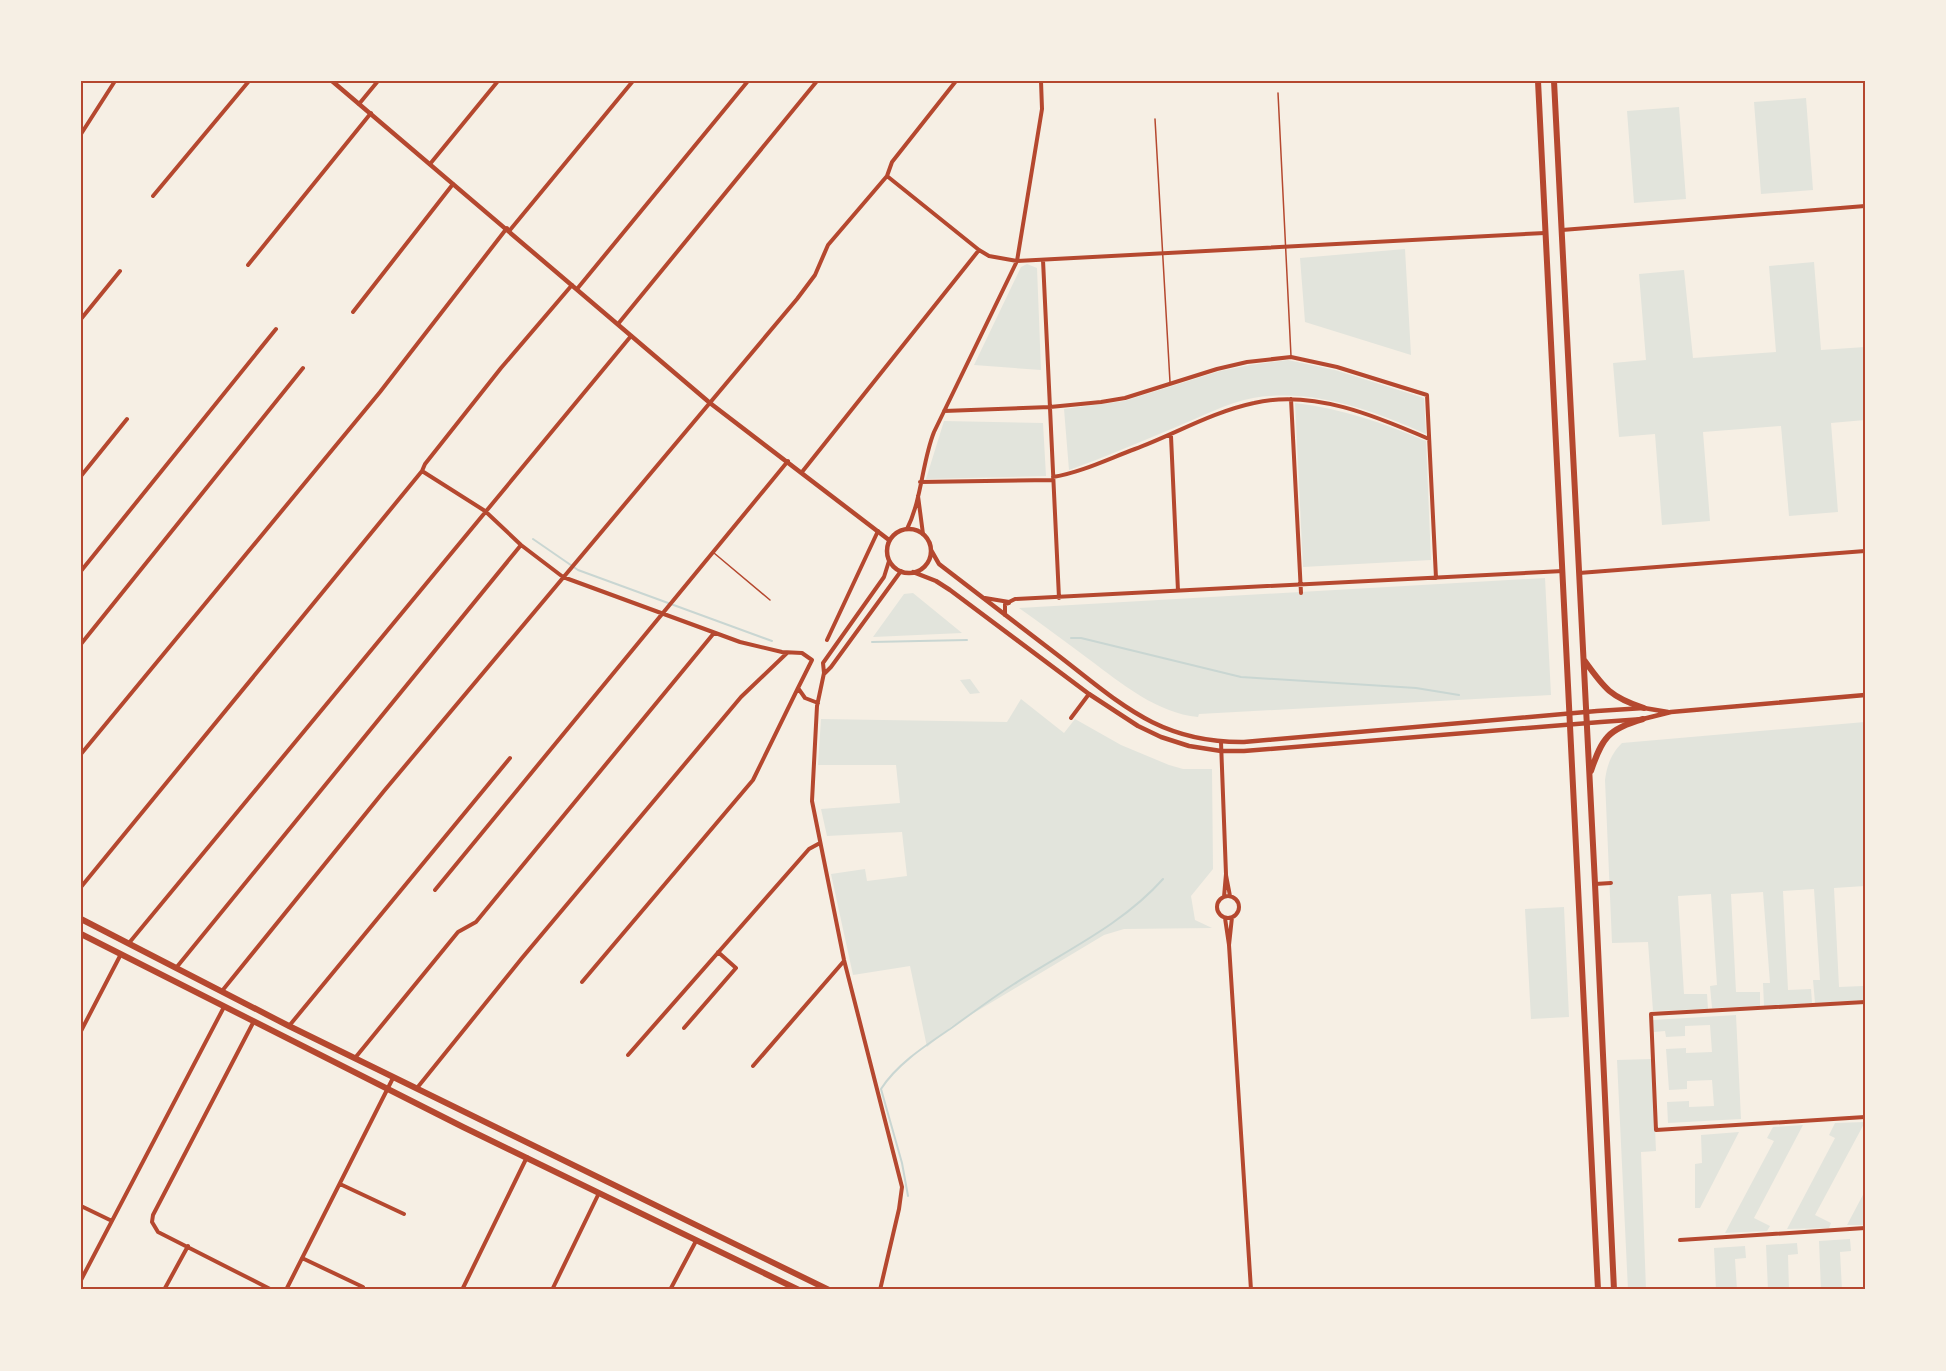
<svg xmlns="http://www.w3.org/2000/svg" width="1946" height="1371" font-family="Commissioner,sans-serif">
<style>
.green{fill:#e2e4dc}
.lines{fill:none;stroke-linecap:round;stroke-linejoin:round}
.stream{stroke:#c9d6d2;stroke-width:2}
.service{stroke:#b5482f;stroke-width:1.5}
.minor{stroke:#b5482f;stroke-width:4}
.tertiary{stroke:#b5482f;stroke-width:4.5}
.primary{stroke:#b5482f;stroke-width:6}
.neatline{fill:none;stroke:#b5482f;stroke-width:2}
</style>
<rect width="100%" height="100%" fill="#f6efe4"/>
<path class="green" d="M1806,98L1813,190L1761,194L1754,102Z
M1679,107L1686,199L1634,203L1627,111Z
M1405,249L1411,355L1305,322L1300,258Z
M1814,262L1821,350L1865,347V420L1831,423L1838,512L1789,516L1781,426L1703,432L1710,521L1662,525L1655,434L1619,437L1613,363L1646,360L1639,274L1684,270L1693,358L1776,352L1769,266Z
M1027,264L1037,268L1041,370L974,365L1021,267Z
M1288,360L1335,370L1424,398L1426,434C1372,410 1313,388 1253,398C1226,403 1201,417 1176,427C1140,442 1105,457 1069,470L1064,409L1124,401L1220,371L1250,365Z
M1295,403C1343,409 1381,422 1426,441L1431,560L1303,567Z
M944,421L1043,423L1046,476L926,479Z
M1545,578L1551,695L1199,714L1198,717C1157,713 1122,684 1090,660C1066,642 1043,625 1019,608Z
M913,593L962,633L873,637L904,594Z
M970,679L980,693L970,694L960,680Z
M1021,699L1064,733L1075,719L1121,745L1169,765L1183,769H1212L1213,869L1191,896L1195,920L1212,928L1124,929L1104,935L952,1026L927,1047L910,966L853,975L831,874L865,869L867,881L907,876L902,832L827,836L821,809L900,803L896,765H818L821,719L1007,722Z
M1865,722V886L1834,888L1839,987L1863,986L1864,1000L1815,1003L1813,980H1820L1814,889L1783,891L1788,990L1811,989L1812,1003L1764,1006L1763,983H1770L1763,892L1731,894L1736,992H1760V1006L1712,1008L1710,986L1717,985L1711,894L1678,896L1684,994H1707L1708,1009L1653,1011L1648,942L1612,943L1605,780C1607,765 1611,754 1622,743Z
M1564,907L1569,1017L1531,1019L1525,909Z
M1736,1015L1741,1119L1668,1123L1667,1102L1689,1101V1107L1714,1106L1712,1080L1687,1081V1089L1669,1090L1666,1049L1686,1048V1053L1712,1052L1710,1025L1685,1026V1036L1666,1037L1665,1031L1654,1032L1653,1020Z
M1652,1059L1656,1151L1641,1152L1646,1290H1628L1617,1060Z
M1865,1122L1815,1215L1831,1223L1829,1228L1787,1229L1835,1138L1829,1135L1835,1123Z
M1803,1125L1754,1218L1770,1226L1767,1231L1725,1233L1774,1141L1767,1138L1773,1127Z
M1739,1132L1700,1208H1695V1164L1702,1163L1701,1135Z
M1865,1191V1225H1847Z
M1850,1239L1851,1251L1840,1252L1842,1290H1821L1819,1241Z
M1797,1243L1798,1254L1788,1255L1789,1290H1768L1766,1245Z
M1745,1246L1746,1258L1735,1259L1737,1290H1716L1714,1248Z"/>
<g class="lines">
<path class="stream" d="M533,539L578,570L772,641
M1071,638H1081L1241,677L1416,688L1459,695
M872,642L967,640
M908,1196L902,1163L881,1089C897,1064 925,1046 950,1029C971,1014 992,998 1014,984C1065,951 1122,925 1163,879"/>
<path class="service" d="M1278,93L1291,356
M1155,119L1170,382
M714,553L770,600"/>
<path class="minor" d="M359,104L378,81
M81,134L115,81
M430,164L498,81
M887,176L979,250L989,256L1017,261L1545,233
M153,196L249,81
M510,230L633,81
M1562,230L1865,206
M1043,260L1059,598
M248,265L371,113
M577,289L748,81
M353,312L453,184
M81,319L120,271
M618,324L817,81
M1291,399L1301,593
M944,411L1050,407L1101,402L1125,398L1217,369L1247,362L1291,357L1337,367L1427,395L1436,578
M1171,436L1178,591
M422,471L485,511L521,545L563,577L740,642L782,652L802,653L812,660L798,688L805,698L818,703
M802,472L979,250
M81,476L127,419
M1053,477C1082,472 1108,459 1135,449C1175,434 1212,412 1254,403C1312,389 1376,416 1429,439
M920,482L1053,480
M918,496L923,534
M907,529C922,499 922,462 934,432L1017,261L1042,109L1041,81
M81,571L276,329
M1579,573L1865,551
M985,598L1009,602L1015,599L1563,571
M1005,615V604L1009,603
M827,640L878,531
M81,644L303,368
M825,673L831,667L901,571
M1071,718L1089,694
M1221,742L1226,874L1224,897
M81,754L380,392L507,228
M1226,875L1230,896
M1595,884L1611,883
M81,887L422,471L425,464L501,368L572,285
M435,890L788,461
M1217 907a11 11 0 1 1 22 0a11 11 0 1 1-22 0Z
M1225,918L1229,945L1251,1290
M129,943L631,336
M1229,945L1232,917
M176,968L521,545
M582,982L753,780L798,688
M222,991L384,791L797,299L815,275L828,245L887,176L892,162L956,81
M1865,1002L1651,1014L1656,1130L1865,1117
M254,1021L153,1215L152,1222L158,1232L272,1290
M289,1026L510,758
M684,1028L736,968L718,952
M81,1031L121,954
M628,1055L809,849L820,843
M355,1058L458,932L476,922L714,633
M753,1066L844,961
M417,1088L522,958L741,697L787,653
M340,1184L404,1214
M81,1206L112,1221
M1680,1240L1865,1228
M302,1258L363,1287
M81,1280L224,1007
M164,1290L188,1246
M286,1290L393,1078
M462,1290L527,1157
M552,1290L599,1193
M670,1290L696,1241
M880,1290L899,1209L902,1187L844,960L812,801L817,706L824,673L823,663L884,577L889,561"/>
<path class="tertiary" d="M332,81L710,403L889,540
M887 551a22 22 0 1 1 44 0a22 22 0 1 1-44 0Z
M931,550L939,564C978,594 1017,624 1055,653C1119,702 1158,743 1244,742L1597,711L1644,708L1668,712
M913,572L936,581L950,590L1089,694L1138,726L1161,737L1189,746L1221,751H1244L1601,722L1643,719L1671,712L1865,695"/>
<path class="primary" d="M1538,81L1598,1290
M1554,81L1595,884L1614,1290
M1584,660C1604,688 1610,697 1644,708
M1591,771C1602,738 1608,729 1643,719
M81,919L289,1026L829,1290
M81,934L463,1127L799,1290"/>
</g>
<rect width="1946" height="1371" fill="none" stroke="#f6efe4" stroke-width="165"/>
<rect x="82" y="82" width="1782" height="1206" class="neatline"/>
</svg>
